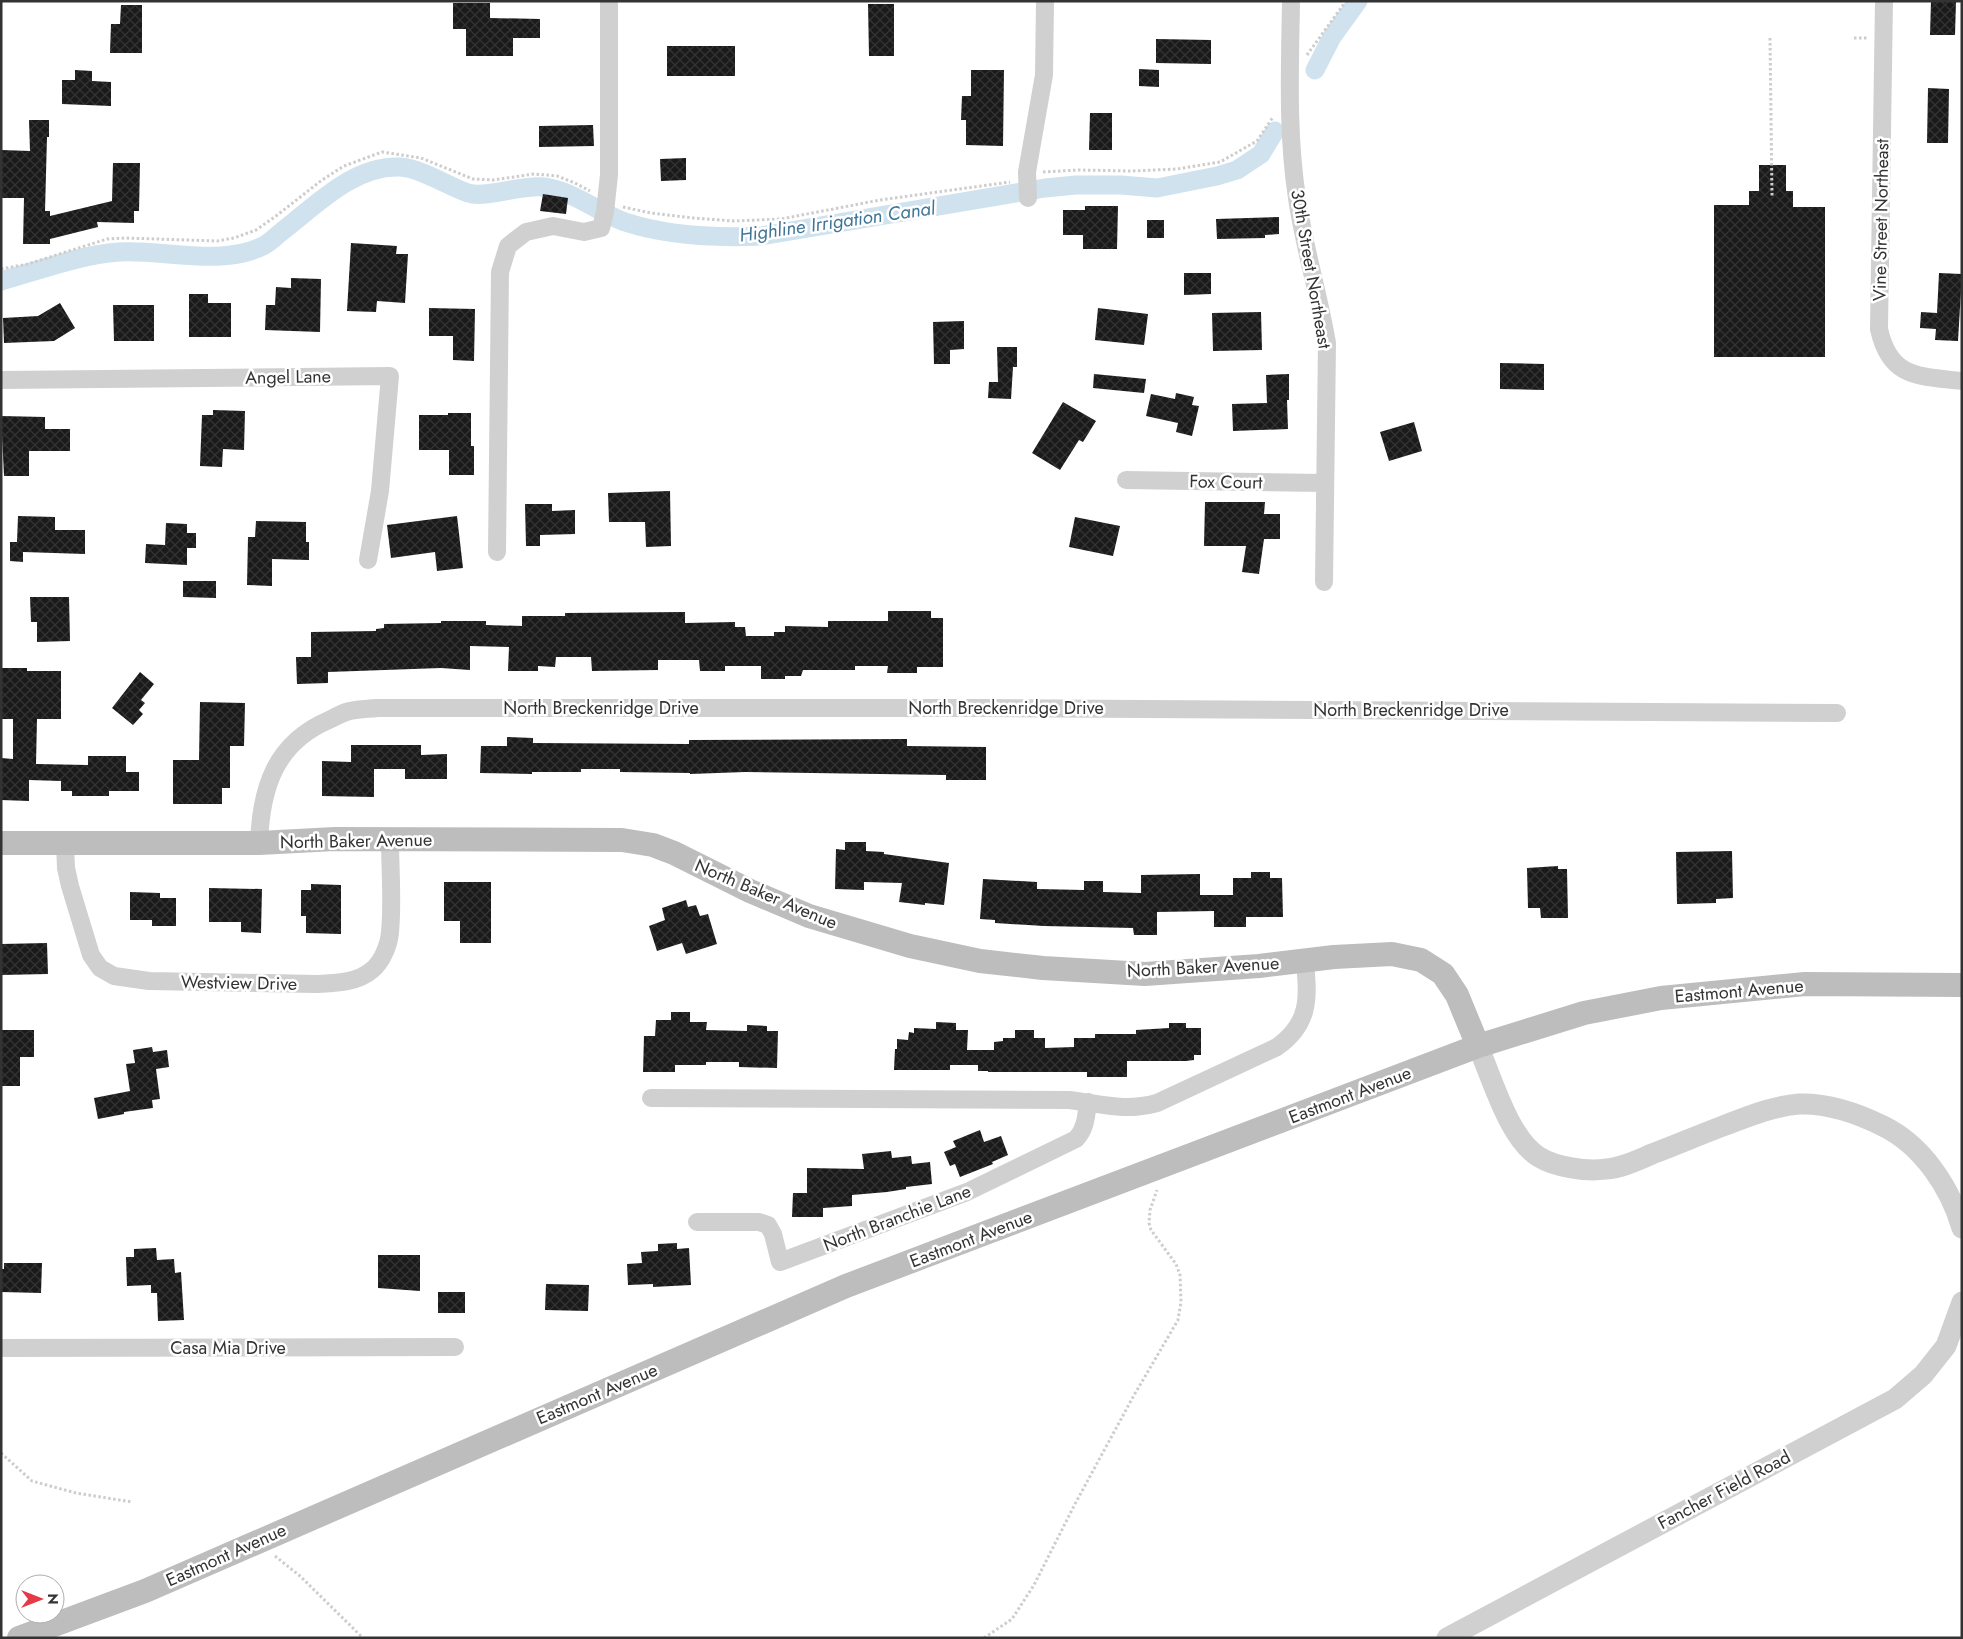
<svg xmlns="http://www.w3.org/2000/svg" width="1963" height="1639" font-family="Jost,sans-serif">
<style>
.lines{fill:none;stroke-linecap:round;stroke-linejoin:round}
.canal{stroke:#cfe2ee;stroke-width:19}
.building{fill:url(#building-cross-hatch)}
.path{stroke:#cdcdcd;stroke-width:3;stroke-dasharray:2.5 2.5;stroke-linecap:butt}
.minor{stroke:#d0d0d0;stroke-width:18}
.tertiary{stroke:#d0d0d0;stroke-width:21}
.secondary{stroke:#bdbdbd;stroke-width:24}
.labels{text-anchor:middle;stroke-width:5;stroke-linejoin:round;paint-order:stroke}
.street-label{font-size:18px;fill:#333;stroke:#fff}
.water-label{font-size:19px;font-style:italic;fill:#3f7597;stroke:#fff}
</style>
<defs>
<pattern id="building-cross-hatch" width="8" height="8" patternUnits="userSpaceOnUse" patternTransform="scale(1.25)"><rect width="8" height="8" fill="#1a1a1a"/><path d="M0 0l8 8M0 8l8-8" fill="none" stroke="#333"/></pattern>
</defs>
<rect width="100%" height="100%" fill="#fff"/>
<g class="lines">
<path class="canal" d="M1315,70L1332,37L1358,1
M1,281C40,270 79,255 119,252C163,249 221,267 263,246C271,242 278,234 285,229C318,203 355,165 400,167C420,168 448,186 468,193C487,199 521,184 544,187C574,191 597,212 625,222C668,236 717,238 761,236L1045,188L1076,185H1121L1157,188L1217,176L1237,170L1261,154L1275,131"/>
</g>
<path class="building" d="M1931,1H1956L1955,35H1930Z
M453,3H490V18L540,19V38H513V56H466V29H453Z
M868,4H894V56H869Z
M121,5H142V53H110L111,24H120Z
M1156,39L1211,40V64L1156,63Z
M667,46H735V76H667Z
M1139,69L1159,70V87L1139,86Z
M75,70L92,71V81L111,82V106L62,104V80H75Z
M971,70H1004L1003,146L966,145V120H961L962,96H971Z
M1928,88L1949,89L1948,143H1927Z
M1090,113H1112V150H1089Z
M29,120H49V137H47L45,211H50V216L112,201L113,163H140L139,211H134V223L97,222L98,227L50,239V244H23L24,198H1V150L30,151Z
M593,125L594,146L539,147V126Z
M686,158V180L661,181L660,159Z
M1759,165H1786V191H1793V207H1825V357H1714V205H1749V191H1759Z
M543,194L568,198L566,214L540,211Z
M1085,206H1118L1117,249H1083V235H1063V210H1085Z
M1279,217V234L1265,235V238L1217,239L1216,219Z
M1147,220H1164V238H1147Z
M351,243L397,246L396,254H408L405,303L377,301L376,312L347,311Z
M1184,273H1211V294L1184,295Z
M1939,273L1962,274L1958,341L1935,340L1936,329L1920,328L1921,312L1937,313Z
M291,278L321,279L320,332L265,330L266,305H275L276,287L291,288Z
M189,294H208V303H231V337H189Z
M60,303L75,328L54,341L4,343L3,318L38,316Z
M113,305H154V341H114Z
M429,308L475,309L474,361L453,360V336H429Z
M1098,308L1148,314L1144,345L1095,340Z
M1261,312L1262,350L1213,351L1212,313Z
M964,321V349L950,350V364H934L933,322Z
M997,347H1017V367H1013L1011,399L988,398L989,382H998Z
M1500,363L1544,364V390L1500,389Z
M1094,374L1146,379L1144,393L1093,388Z
M1289,374V400H1287L1288,429L1233,431L1232,404L1267,403L1266,375Z
M1176,393L1194,397L1192,405L1199,406L1192,436L1176,432L1178,423L1146,416L1151,394L1175,399Z
M1063,402L1096,421L1083,442L1079,440L1060,470L1032,453Z
M213,410L245,411L244,450L223,449L222,467L200,466L202,415H213Z
M448,413H471V446H474V475H449V450H419V415H448Z
M1,416L45,417V429H70V451H29V476H4Z
M1414,422L1422,451L1389,461L1380,432Z
M670,491L671,546L646,547L645,522H609L608,493Z
M1205,502H1265L1264,514H1280V539H1264L1259,574L1242,572L1246,546H1204Z
M525,504H552V511L575,510V534L540,535V546H526Z
M18,516L55,517V530H85V554L23,552V562L10,561V542H17Z
M457,516L463,568L437,571L435,552L391,558L387,525Z
M1075,517L1120,526L1113,556L1069,547Z
M256,521L306,522V542H309V560L272,559V586L247,585L248,537H255Z
M166,523L187,524V533H196V548H187V565L145,563L146,544L165,545Z
M183,581H216V598L183,597Z
M30,597H69L70,641L37,642V622H31Z
M888,611H931V618H943V667H917V673H887L888,666H855V670H803L801,676H785V679H761V666H725V671H700L699,660H658V670L592,671L591,657H556L555,667L538,666V671H508L509,647L470,646V670L441,668L328,672V683L297,684L296,657H311V632L376,631V629L384,628V624L441,623V621H486V625L522,626V616H565V613L685,612V623L735,622V627H745L746,636H774V632H785V626L828,627V621H888Z
M1,668H27V671H61V719H37L36,764L88,765V756H126V772H139V791H109V796H72V791H61V781L29,780V801L1,800V758L13,759V719H1Z
M140,672L154,684L141,700L145,703L139,710L143,714L133,725L112,708Z
M200,702L245,703L244,746H230V788H222V804H173V760H199Z
M507,737L533,738V743L689,744V740L907,739V746L986,747V780H946V775L745,772L690,774V773L620,772V769H581V772H532V774L480,773L481,746H507Z
M351,745H421V755L447,754V779H405V769H374V797L322,796V761L351,762Z
M845,842H866V851L884,852V854L949,863L944,905L925,903V905L899,902L902,883L864,882V890L835,889L836,849L845,850Z
M1732,851L1733,898L1716,899V903L1677,904L1676,852Z
M1558,866V869H1567L1568,918H1541L1540,908H1528L1527,868Z
M1251,872H1270V878H1282L1283,917H1246V927H1214V911L1157,912V935H1134L1133,928L1044,926L995,923V920L980,919L983,879L1037,882V889L1084,890V881H1103V892L1141,893V875L1200,874V895H1233V878H1251Z
M444,882H491V943H460V921H444Z
M311,884L341,885V934L306,933V916H301V890H311Z
M209,888L262,889L261,933L241,932V922H209Z
M130,892L160,893V898H176V926H152V920H130Z
M686,900L688,907L696,905L700,916L708,914L717,944L686,954L682,943L657,951L649,926L665,920L662,908Z
M47,943L48,974L1,975V944Z
M671,1012H690V1022H707L706,1030L747,1031V1025L767,1026V1031H778L777,1068L739,1067V1062H706V1065H675V1072H643L644,1036H655L656,1020H671Z
M936,1022L956,1023V1030H968L967,1050H994V1042L1003,1041V1038H1015V1030H1034V1038H1045V1048L1074,1047V1038H1095V1034H1136V1030L1169,1028V1023H1186V1028H1201V1055H1194V1060L1186,1061H1127V1077H1087V1072H988V1071H978V1065H950V1070H894L895,1049H897V1039L908,1040L909,1032L914,1033V1028L936,1029Z
M1,1030H34V1057H20V1086H1Z
M152,1047L153,1052L167,1050L169,1067L156,1069L160,1099L152,1100L153,1108L124,1112V1114L98,1119L94,1098L130,1091L126,1064L135,1063L133,1050Z
M980,1130L984,1142L1001,1136L1008,1155L992,1162L993,1164L960,1177L955,1164L950,1166L944,1152L956,1147L953,1141Z
M891,1151L892,1158L911,1156L912,1164L930,1162L932,1184L906,1187V1189L887,1192L852,1195V1206L823,1208V1217H792L793,1193H807V1168L864,1169L862,1154Z
M677,1243V1249L689,1248L691,1285L653,1287V1284L628,1285L627,1264L642,1263L641,1252L658,1251V1244Z
M156,1248L157,1260L174,1259L175,1273L181,1272L184,1320L158,1321L157,1293H151V1285L127,1286L126,1257H134V1249Z
M378,1255H420V1291L378,1288Z
M4,1263H42L41,1293L1,1292V1269H4Z
M546,1284L589,1285L588,1311L545,1310Z
M438,1292H465V1313H438Z"/>
<g class="lines">
<path class="path" d="M1770,38L1772,196
M1854,38H1868
M1307,55L1346,1
M1043,172L1078,170L1132,171L1177,169L1220,162L1257,141L1273,117
M623,207L651,213L693,218L734,221L781,219L880,200L1010,182
M1,269L28,264L107,239L125,238L217,241L234,238L256,230L276,216L322,180L344,166L382,152L421,158L473,179L493,180L534,174L557,176L575,183L590,191
M1,1453L32,1481L76,1493L132,1502
M275,1556L300,1576L363,1638
M984,1638L1012,1619L1034,1585L1075,1504L1133,1397L1178,1320L1181,1302L1180,1275L1176,1264L1151,1230L1149,1223L1150,1210L1157,1190"/>
<path class="minor" d="M1291,1C1290,67 1287,133 1297,198C1304,247 1319,295 1327,343L1324,582
M1884,1L1879,329C1890,379 1919,376 1962,381
M1028,198L1027,172L1044,75L1045,1
M1,380L390,376L380,491L368,560
M1126,480L1325,483
M497,552L500,272L508,246L526,232L553,226L584,232L601,228L605,212L609,175V1
M259,843C261,788 275,743 329,720C336,717 343,712 350,711C359,709 369,709 377,708H985L1837,713
M65,844L66,868L70,886L91,955L100,968L114,976L149,981L317,984C335,983 357,983 372,970C382,962 389,945 390,932C393,902 390,870 390,839
M651,1098L1069,1100C1102,1104 1124,1112 1157,1103L1277,1047C1311,1023 1308,997 1305,961
M697,1222H759L768,1225L773,1234L780,1262L967,1192L1076,1139C1086,1128 1086,1117 1088,1102
M1,1348L455,1347"/>
<path class="tertiary" d="M1478,1046C1492,1078 1509,1139 1539,1157C1555,1167 1587,1172 1606,1169C1622,1168 1638,1160 1652,1154C1676,1145 1699,1135 1723,1126C1747,1117 1773,1106 1799,1104C1828,1103 1857,1113 1883,1126C1922,1145 1950,1187 1962,1228
M1447,1638L1895,1399L1923,1375L1946,1346L1962,1302"/>
<path class="secondary" d="M1,843H259L335,839L622,840L653,845L674,853L750,891L809,916L910,946L980,961L1043,968L1145,974L1259,966L1334,957L1392,954L1421,960L1443,974L1457,995L1478,1046
M19,1638L145,1591L846,1286L1478,1046L1584,1013L1661,998L1805,984L1962,985"/>
</g>
<g class="labels">
<g class="street-label">
<text transform="translate(1881 220) rotate(-89)" y="6">Vine Street Northeast</text>
<text transform="translate(1311 269) rotate(80)" y="6">30th Street Northeast</text>
<text transform="translate(288 377) rotate(-1)" y="6">Angel Lane</text>
<text transform="translate(1226 482) rotate(1)" y="6">Fox Court</text>
<text x="601" y="714">North Breckenridge Drive</text>
<text x="1006" y="714">North Breckenridge Drive</text>
<text x="1411" y="716">North Breckenridge Drive</text>
<text transform="translate(356 841) rotate(-1)" y="6">North Baker Avenue</text>
<text transform="translate(766 894) rotate(23)" y="6">North Baker Avenue</text>
<text transform="translate(1203 967) rotate(-3)" y="6">North Baker Avenue</text>
<text transform="translate(239 983) rotate(1)" y="6">Westview Drive</text>
<text transform="translate(1739 991) rotate(-5)" y="6">Eastmont Avenue</text>
<text transform="translate(1350 1095) rotate(-21)" y="6">Eastmont Avenue</text>
<text transform="translate(897 1218) rotate(-21)" y="6">North Branchie Lane</text>
<text transform="translate(971 1239) rotate(-21)" y="6">Eastmont Avenue</text>
<text x="228" y="1354">Casa Mia Drive</text>
<text transform="translate(597 1394) rotate(-23)" y="6">Eastmont Avenue</text>
<text transform="translate(1724 1490) rotate(-28)" y="6">Fancher Field Road</text>
<text transform="translate(226 1555) rotate(-24)" y="6">Eastmont Avenue</text>
</g>
<g class="water-label">
<text transform="translate(837 221) rotate(-8)" y="7">Highline Irrigation Canal</text>
</g>
</g>
<rect width="1963" height="1639" fill="none" stroke="#333333" stroke-width="5"/>
<g transform="translate(40 1599) rotate(90)"><circle r="24" fill="#ffffff" stroke="#adadad"/>
<path d="M0-4L9 19L0 12L-9 19Z" fill="#e63946"/>
<text y="-8" font-size="14" font-weight="bold" text-anchor="middle" fill="#333333">N</text>
</g>
</svg>
